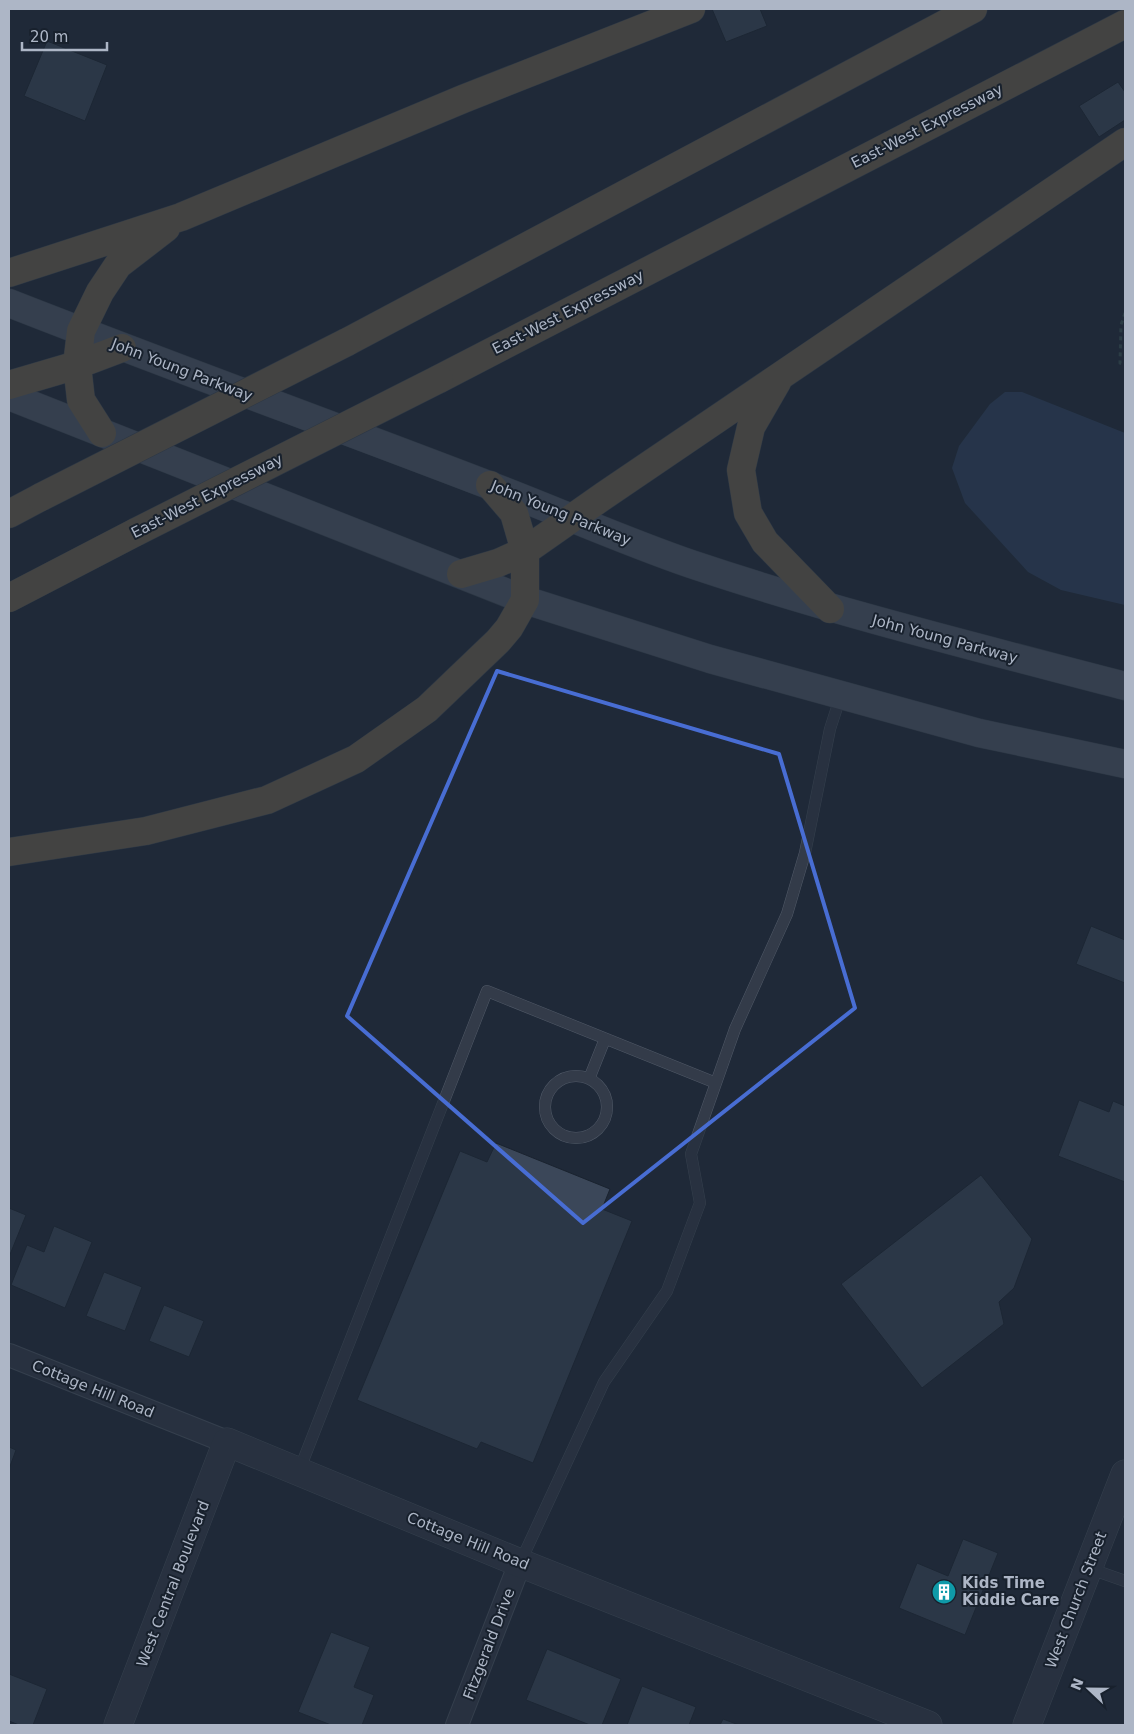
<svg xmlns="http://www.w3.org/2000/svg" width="1134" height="1734" font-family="'DejaVu Sans',sans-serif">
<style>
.water{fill:#30425f}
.building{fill:#3b4759;stroke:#1a232f}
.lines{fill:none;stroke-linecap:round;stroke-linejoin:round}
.service-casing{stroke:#505967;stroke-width:12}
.minor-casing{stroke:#505967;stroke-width:24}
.tertiary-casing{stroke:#505967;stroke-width:29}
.primary-casing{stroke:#3c4552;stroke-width:29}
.motorway-casing{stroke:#3d4653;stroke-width:29}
.path{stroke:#3b5254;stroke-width:3;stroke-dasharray:4 4;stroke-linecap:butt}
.service{stroke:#333b49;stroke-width:11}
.minor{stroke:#333b49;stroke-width:22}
.tertiary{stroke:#333b49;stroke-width:28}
.primary{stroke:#505a69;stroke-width:28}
.motorway{stroke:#6f634f;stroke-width:28}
.motorway-bridge-casing{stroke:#3d4653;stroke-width:29;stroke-linecap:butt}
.motorway-bridge{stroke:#6f634f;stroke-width:28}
.marked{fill:none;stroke:#486dd3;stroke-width:4;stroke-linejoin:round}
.labels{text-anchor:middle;stroke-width:4;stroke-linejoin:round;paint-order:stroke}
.street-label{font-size:15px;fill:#adb6c6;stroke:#18212d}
.poi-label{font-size:15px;font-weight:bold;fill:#adb6c6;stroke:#18212d;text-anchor:start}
</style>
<rect width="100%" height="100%" fill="#1f2938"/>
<path class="water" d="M1005,392H1022L1125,433V605L1061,590L1028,572L965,503L952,468L959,446L990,404Z"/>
<path class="building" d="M712,9H760L767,26L726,42Z
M47,41L107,65L85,121L24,96Z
M1118,82L1125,92V120L1099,137L1079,106Z
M1091,926L1125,940V983L1076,964Z
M1079,1100L1109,1112L1113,1101L1125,1106V1182L1058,1156Z
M496,1143L610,1189L602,1209L632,1221L533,1463L481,1442L477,1449L357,1400L460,1151L487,1162Z
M981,1175L1032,1239L1014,1288L999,1302L1004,1324L922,1388L841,1284Z
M9,1208L26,1215L9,1257Z
M54,1226L92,1242L65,1308L11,1285L27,1245L44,1252Z
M104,1272L142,1287L125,1331L86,1316Z
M164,1305L204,1321L189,1357L149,1341Z
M9,1447L16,1450L9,1469Z
M963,1539L998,1553L965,1635L899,1608L917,1563L948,1576Z
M331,1632L370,1647L354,1687L374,1695L362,1725H331L298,1712Z
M547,1649L621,1679L602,1725H590L526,1700Z
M9,1674L47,1689L33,1725H19L9,1721Z
M642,1686L696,1707L689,1725H627Z
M723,1719L739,1725H720Z"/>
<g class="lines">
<defs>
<path id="service" d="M545 1107a31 31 0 1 1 62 0a31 31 0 1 1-62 0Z
M589,1079L605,1039
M299,1471L487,991L716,1083
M520,1563L604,1382L667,1291L700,1203L691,1154L735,1029L787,914L805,853L830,729L841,695
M1088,1568L1125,1581"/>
<path id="minor" d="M9,1355L227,1442
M457,1725L520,1563"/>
<path id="tertiary" d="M118,1725L227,1442L520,1563L928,1725
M1027,1725L1125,1474"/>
<path id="primary" d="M9,303C167,365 327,423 486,484C555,510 621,540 691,564C834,612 980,648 1125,686
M9,396L525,600L710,659L979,733L1125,764"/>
<path id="motorway" d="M9,273L181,217L463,99L691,9
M347,342L973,9
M439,379L1125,24
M777,382L751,427L741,470L748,513L765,542L830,609
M9,385L77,365L122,348
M102,433L81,400L77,365L81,331L100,292L118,265L166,228
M9,514L41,497
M461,574L498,563L525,551L605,495L1125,142
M9,598L136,532
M9,852L146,831L267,800L356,759L427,709L498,641L509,628L525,600V551L514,513L490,485"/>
</defs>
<use href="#service" class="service-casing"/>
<use href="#minor" class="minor-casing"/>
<use href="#tertiary" class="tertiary-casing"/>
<use href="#primary" class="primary-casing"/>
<use href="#motorway" class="motorway-casing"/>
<path class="path" d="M1125,313L1121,325L1120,363L1125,365"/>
<use href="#service" class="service"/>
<use href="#minor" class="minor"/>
<use href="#tertiary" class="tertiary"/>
<use href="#primary" class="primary"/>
<use href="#motorway" class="motorway"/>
<defs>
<path id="motorway-bridge" d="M41,497L347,342
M136,532L439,379"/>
</defs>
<use href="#motorway-bridge" class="motorway-bridge-casing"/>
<use href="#motorway-bridge" class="motorway-bridge"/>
</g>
<path d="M0 0H1134V1734H0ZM497,671L779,754L855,1008L583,1223L347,1016Z" fill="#1f2938" fill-opacity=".55" fill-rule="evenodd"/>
<path class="marked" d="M497,671L779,754L855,1008L583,1223L347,1016Z"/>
<defs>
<symbol id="building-disc" viewBox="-11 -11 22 22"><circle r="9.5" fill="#0f9aa8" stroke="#18212d"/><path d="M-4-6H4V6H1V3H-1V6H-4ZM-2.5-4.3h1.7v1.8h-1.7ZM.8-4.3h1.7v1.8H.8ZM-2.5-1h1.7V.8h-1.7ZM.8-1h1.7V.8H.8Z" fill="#fff"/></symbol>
</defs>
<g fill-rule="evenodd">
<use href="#building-disc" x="930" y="1578" width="28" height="28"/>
</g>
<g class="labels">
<g class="street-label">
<text transform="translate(927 126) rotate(-27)" y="5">East-West Expressway</text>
<text transform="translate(568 312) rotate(-27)" y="5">East-West Expressway</text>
<text transform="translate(182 370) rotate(21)" y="5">John Young Parkway</text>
<text transform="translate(207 496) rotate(-27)" y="5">East-West Expressway</text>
<text transform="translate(561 513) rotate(22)" y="5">John Young Parkway</text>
<text transform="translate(945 639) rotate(15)" y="5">John Young Parkway</text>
<text transform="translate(93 1389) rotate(22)" y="5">Cottage Hill Road</text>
<text transform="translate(468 1541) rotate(22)" y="5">Cottage Hill Road</text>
<text transform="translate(173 1584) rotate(-69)" y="5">West Central Boulevard</text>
<text transform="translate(1076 1600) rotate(-69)" y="5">West Church Street</text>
<text transform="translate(489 1644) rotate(-69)" y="5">Fitzgerald Drive</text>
</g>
<g class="poi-label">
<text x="962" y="1588">Kids Time<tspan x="962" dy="17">Kiddie Care</tspan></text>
</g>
</g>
<rect width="1134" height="1734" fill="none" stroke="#adb6c6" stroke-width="20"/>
<g transform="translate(1089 1689) rotate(292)" stroke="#18212d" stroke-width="4" paint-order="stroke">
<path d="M0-4L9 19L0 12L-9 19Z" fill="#adb6c6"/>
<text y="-8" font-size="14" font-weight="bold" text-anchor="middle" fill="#adb6c6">N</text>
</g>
<path d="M22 42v8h85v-8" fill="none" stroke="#adb6c6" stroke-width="2.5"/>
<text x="30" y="42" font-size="15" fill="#adb6c6" stroke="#18212d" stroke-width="4" paint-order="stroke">20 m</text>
</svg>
